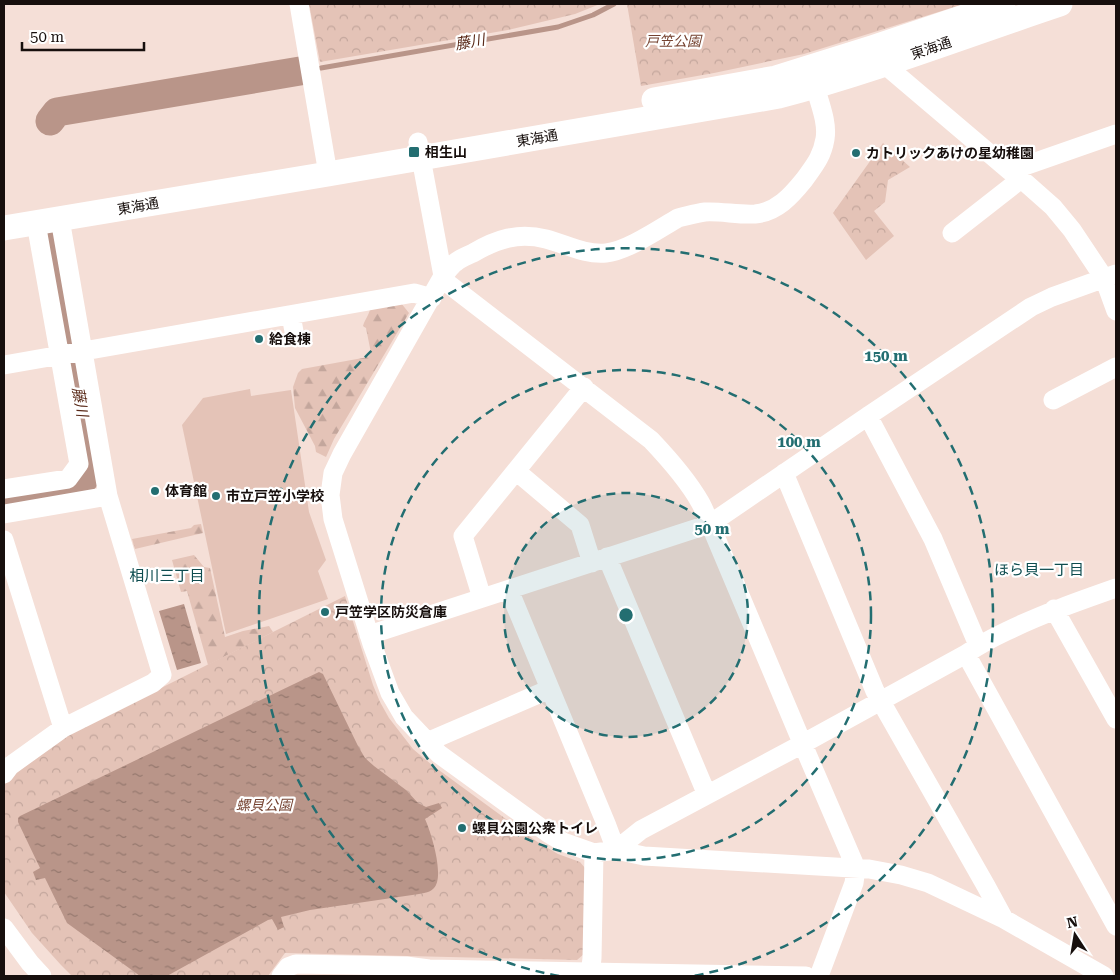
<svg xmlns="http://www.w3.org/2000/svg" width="1120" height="980" font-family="'Roboto Serif','Noto Sans JP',serif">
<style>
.forest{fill:url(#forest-firs)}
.park{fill:url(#park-crowns)}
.pitch{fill:#e4c3b7}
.water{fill:url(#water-ripples)}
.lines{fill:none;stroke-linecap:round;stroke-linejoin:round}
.stream{stroke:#b99589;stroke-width:5}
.river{stroke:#b99589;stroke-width:29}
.minor{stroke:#fff;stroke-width:19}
.major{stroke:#fff;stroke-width:25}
.ring{fill:none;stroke:#236e71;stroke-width:2.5;stroke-dasharray:9 6}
.poi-dot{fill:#236e71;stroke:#fff;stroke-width:2}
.labels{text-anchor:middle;stroke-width:4.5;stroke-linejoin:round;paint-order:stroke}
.park-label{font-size:14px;font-style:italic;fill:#754230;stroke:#fff}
.street-label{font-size:14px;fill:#170f0d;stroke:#fff}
.poi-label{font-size:14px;font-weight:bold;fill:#170f0d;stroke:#fff;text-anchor:start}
.water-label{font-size:15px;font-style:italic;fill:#592918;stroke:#fff}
.neighbourhood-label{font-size:15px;fill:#0d4c4f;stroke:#fff}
.centre{fill:#236e71;stroke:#fff;stroke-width:2.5}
.ring-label{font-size:15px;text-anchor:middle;font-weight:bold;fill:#236e71;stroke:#fff;stroke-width:4.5;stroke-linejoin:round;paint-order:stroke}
</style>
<defs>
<pattern id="forest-firs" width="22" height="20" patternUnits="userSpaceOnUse" patternTransform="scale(1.25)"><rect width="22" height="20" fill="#e4c3b7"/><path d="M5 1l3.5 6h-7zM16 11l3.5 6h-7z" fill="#c3a69c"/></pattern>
<pattern id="park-crowns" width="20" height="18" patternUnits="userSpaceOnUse" patternTransform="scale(1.25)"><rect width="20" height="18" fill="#e4c3b7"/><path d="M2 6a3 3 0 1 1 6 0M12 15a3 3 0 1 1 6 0" fill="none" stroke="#c3a69c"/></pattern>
<pattern id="water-ripples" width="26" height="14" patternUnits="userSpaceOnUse" patternTransform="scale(1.25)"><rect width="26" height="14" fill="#b99589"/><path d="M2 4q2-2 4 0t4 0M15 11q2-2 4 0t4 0" fill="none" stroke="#95786e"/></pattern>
</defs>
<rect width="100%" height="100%" fill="#f5dfd7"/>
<path class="forest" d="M401,303L409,313L334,439L326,457L316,452L315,446L295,408L293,387L298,373L302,369L368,357L371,353L366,328L363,326C365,319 369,315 370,309Z
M201,524L203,533L135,549L132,539L191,528L194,525Z
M194,555L204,567L210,568L225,637L243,631L269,626L273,632L208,665L187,591L181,592L172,560Z"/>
<path class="park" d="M309,4H600L575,14L508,30L320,62Z
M627,4H964L804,54L714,73L641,86Z
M883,143L910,167L888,180L885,202L874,211L894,236L866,260L833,213Z
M345,596L373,685L380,702L389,718L413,749L432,765L536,841L558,854L580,862L585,868L584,954L577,960L285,953L268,976H72L61,965L32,933L4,892V784L12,776L65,736Z"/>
<path class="pitch" d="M250,389L251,396L291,390L309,512L326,560L318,571L328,599L226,634L182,425L203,398Z"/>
<path class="water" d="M184,604L201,663L177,670L159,611Z
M319,672L323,674L358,746L365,758L374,766L406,790L418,803L426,807L439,803L442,808L425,819C431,832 445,876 434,888C431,892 424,893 419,894L310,910L281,917L284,927L278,930L272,919L268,920L167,976H140L67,923L45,878L36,880L33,872L40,868L18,822V818L20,816Z"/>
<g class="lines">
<path class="stream" d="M321,68L558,27L593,15L614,4"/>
<path class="river" d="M50,121L57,112L300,71
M4,502L76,491L92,467L52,237"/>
<path class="minor" d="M299,4L328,174
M884,64L1010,171L1027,184L1053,207L1072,230L1104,278L1116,311
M815,86C819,102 828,122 825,139C822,157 814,166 804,180C791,196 777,212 755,214C738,215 721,211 705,212C696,213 687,216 678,218C659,229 627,251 606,253C584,255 566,244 546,239C518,232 497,239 473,253C467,256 461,258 456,262C451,265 447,272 443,276L342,454L333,473L330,495L333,519L372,644L390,693L404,717L439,754L548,833L563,842L594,853L616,850L644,856L869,869L901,875L928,883L1004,919L1104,976
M418,142L443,276
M1010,171L1116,134
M60,219L108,496
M952,233L1021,179
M442,279L651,440C669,459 687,479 700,502C704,509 707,517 710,524L798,733L856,868L854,883L819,976
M291,315L295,337
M4,365L414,293L432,298
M1053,400L1116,367
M868,416L933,539L978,645
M516,471L580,525L592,563
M784,473L875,691L986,886L1004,919
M4,489L68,479L79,464L36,223
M4,514L108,496L162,675L153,683L63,728L10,766L4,774
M4,540L63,728
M607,557L707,795
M509,590L607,826L616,850L641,830L795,748L966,654C979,645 992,638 1007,631C1042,614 1079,601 1116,588
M482,598L463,536L584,387
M1054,609L1116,719
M369,635L710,524L868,416L1031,307L1052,297L1116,274
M966,654L1116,926
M427,742L550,689
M4,928L30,963L42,976
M281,976L288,967L296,964L406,966L429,969L806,976
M590,976L592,958L594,853"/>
<path class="major" d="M654,100L776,78L872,48L1003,4
M4,228L328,174L779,96C874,71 967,35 1060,4"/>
</g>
<circle cx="626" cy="615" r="122" fill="#236e71" fill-opacity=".12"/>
<g class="ring">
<circle cx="626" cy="615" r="122"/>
<circle cx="626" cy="615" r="245"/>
<path d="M559 976A367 367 0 1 1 693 976"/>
</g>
<g class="poi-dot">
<rect x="408" y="146" width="12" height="12" rx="2.5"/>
<circle cx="856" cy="153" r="5"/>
<circle cx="259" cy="339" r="5"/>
<circle cx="155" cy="491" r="5"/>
<circle cx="216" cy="496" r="5"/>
<circle cx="325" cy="612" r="5"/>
<circle cx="462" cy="828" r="5"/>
</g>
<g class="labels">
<g class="park-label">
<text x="673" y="46">戸笠公園</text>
<text x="264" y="810">螺貝公園</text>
</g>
<g class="street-label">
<text transform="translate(931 48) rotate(-19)" y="5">東海通</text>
<text transform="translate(537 138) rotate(-10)" y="5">東海通</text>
<text transform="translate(138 206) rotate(-10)" y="5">東海通</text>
</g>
<g class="poi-label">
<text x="425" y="157">相生山</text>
<text x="866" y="158">カトリックあけの星幼稚園</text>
<text x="269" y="344">給食棟</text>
<text x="165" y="496">体育館</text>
<text x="226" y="501">市立戸笠小学校</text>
<text x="335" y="617">戸笠学区防災倉庫</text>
<text x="472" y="833">螺貝公園公衆トイレ</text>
</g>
<g class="water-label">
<text transform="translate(470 42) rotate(-10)" y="5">藤川</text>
<text transform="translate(80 402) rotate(80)" y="5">藤川</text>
</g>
<g class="neighbourhood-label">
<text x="1039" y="575">ほら貝一丁目</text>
<text x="167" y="581">相川三丁目</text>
</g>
</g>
<circle cx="626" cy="615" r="8" class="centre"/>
<g class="ring-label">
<text x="886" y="361">150 m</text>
<text x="799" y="447">100 m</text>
<text x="712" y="534">50 m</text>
</g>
<rect width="1120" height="980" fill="none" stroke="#170f0d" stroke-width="10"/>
<g transform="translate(1075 935) rotate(348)" stroke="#ffffff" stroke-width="4" paint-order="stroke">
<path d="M0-4L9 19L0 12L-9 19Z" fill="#170f0d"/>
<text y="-8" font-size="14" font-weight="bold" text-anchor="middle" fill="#170f0d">N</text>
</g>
<path d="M22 42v8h122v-8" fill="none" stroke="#170f0d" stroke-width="2.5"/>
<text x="30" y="42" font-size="15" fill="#170f0d" stroke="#ffffff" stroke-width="4" paint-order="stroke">50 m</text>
</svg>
